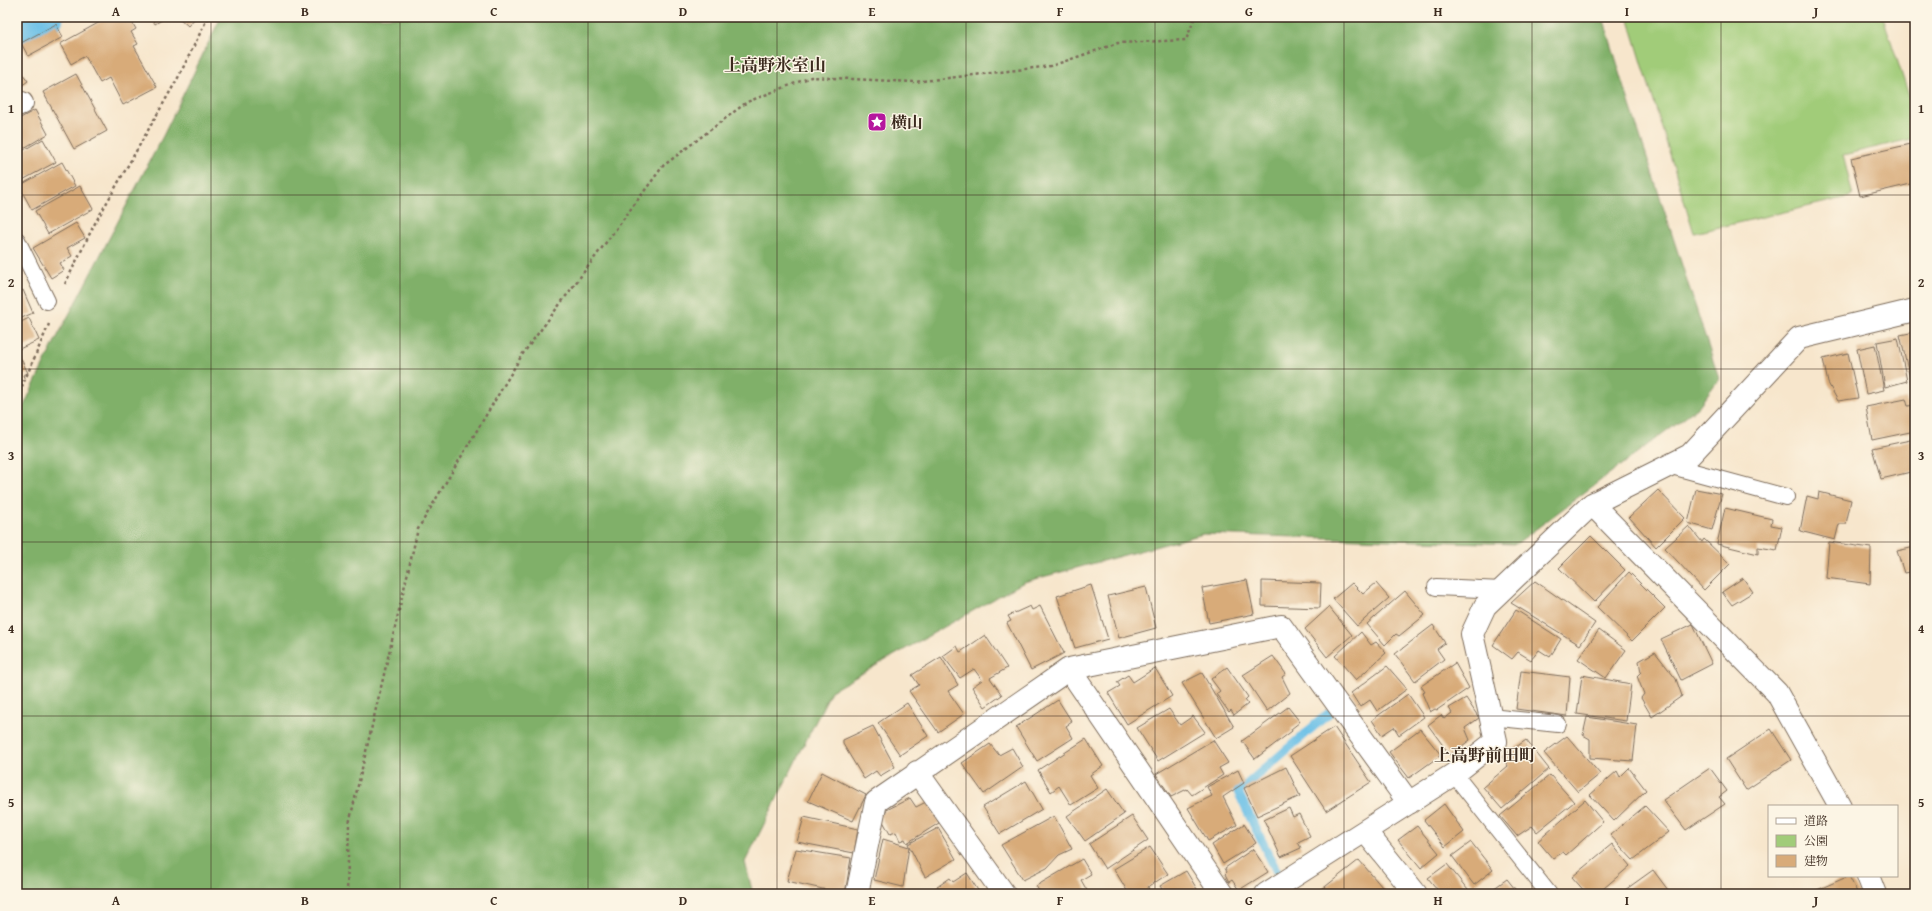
<svg xmlns="http://www.w3.org/2000/svg" width="1932" height="911" font-family="'Gentium Book Plus','Noto Serif JP',serif">
<style>
.green{fill:#a1cc79;stroke:#6e7b4c}
.forest{fill:#80b069;stroke:#5e6d44}
.lines{fill:none;stroke-linecap:round;stroke-linejoin:round}
.stream{stroke:#6ac0e7;stroke-width:9}
.canal{stroke:#6ac0e7;stroke-width:31}
.building{fill:#d8ab79}
.lane-casing{stroke:#7d6c5b;stroke-width:18}
.street-casing{stroke:#7d6c5b;stroke-width:24}
.path{stroke:#7d6c5b;stroke-width:2.5;stroke-dasharray:3 3;stroke-linecap:butt}
.lane{stroke:#fff;stroke-width:16}
.street{stroke:#fff;stroke-width:22}
.grid{fill:none;stroke:#3b2a1e;stroke-width:1;stroke-opacity:0.55}
.labels{text-anchor:middle;stroke-width:3;stroke-linejoin:round;paint-order:stroke}
.poi-label{font-size:16px;font-weight:bold;fill:#3b2a1e;stroke:#fcf5e5;text-anchor:start}
.neighbourhood-label{font-size:17px;font-weight:bold;fill:#3b2a1e;stroke:#fcf5e5}
.neatline{fill:none;stroke:#3b2a1e;stroke-width:1.5}
.grid-label{font-size:13px;text-anchor:middle;font-weight:bold;fill:#3b2a1e}
</style>
<rect width="100%" height="100%" fill="#fcf5e5"/>
<filter id="ink" filterUnits="userSpaceOnUse"><feTurbulence type="fractalNoise" baseFrequency=".025" numOctaves="2"/><feDisplacementMap in="SourceGraphic" scale="8" xChannelSelector="R" yChannelSelector="G"/><feConvolveMatrix kernelMatrix="1 2 1 2 8 2 1 2 1" color-interpolation-filters="sRGB"/></filter>
<filter id="wash" filterUnits="userSpaceOnUse"><feTurbulence type="fractalNoise" baseFrequency=".012" numOctaves="4" result="noise"/><feDisplacementMap in="SourceGraphic" scale="16" xChannelSelector="R" yChannelSelector="G"/><feGaussianBlur stdDeviation="0.9" result="paint"/><feColorMatrix in="noise" values="0 0 0 0 0 0 0 0 0 0 0 0 0 0 0 0 0 1.4 0 .05"/><feComposite in="paint" operator="in"/></filter>
<g filter="url(#wash)">
<rect width="100%" height="100%" fill="#f7e6cc"/>
<path class="green" d="M1628,17H1883L1915,114V138L1843,155L1853,196L1694,233Z"/>
<path class="forest" d="M221,17H1603L1630,105L1719,379L1698,407L1516,544L1203,534L1024,582L831,691L745,862L753,894H17V420L54,343L163,136Z"/>
<g class="lines">
<path class="stream" d="M1276,870L1238,792L1329,713
M1288,893L1290,894"/>
<path class="canal" d="M17,33L48,17"/>
</g>
<g id="blocks">
<path class="building" d="M109,17H129L136,29L131,32L138,44L134,46L157,87L123,105L109,78L100,83L85,56L71,64L60,44Z
M151,17H164L165,18L155,24Z
M178,17H196L188,26Z
M56,24L63,37L28,56L21,43Z
M17,66L28,81L17,89Z
M76,74L107,131L74,149L43,92Z
M35,110L48,134L17,152V120Z
M43,139L56,162L17,183V154Z
M1915,143V183L1860,196L1851,158Z
M62,162L75,186L32,210L19,186Z
M80,186L93,209L48,234L35,211Z
M76,223L85,238L67,248L72,256L60,263L64,270L51,278L33,248Z
M23,290L33,313L17,320V293Z
M29,318L39,340L17,350V324Z
M1915,332V387H1912L1900,335Z
M1898,338L1907,381L1885,387L1877,342Z
M1875,345L1884,390L1866,394L1857,349Z
M1848,353L1858,398L1838,401L1828,383L1823,359Z
M19,355L28,373L23,375L25,380L18,382L20,386L17,387V356Z
M1906,399L1908,406L1915,405V431L1872,440L1866,407Z
M1915,439V471L1881,479L1872,448Z
M1696,489L1722,494L1712,530L1688,523Z
M1658,490L1685,518L1656,547L1629,517Z
M1819,492L1851,500L1846,524H1839L1835,540L1800,531L1807,496L1818,499Z
M1725,508L1772,519L1771,525L1782,527L1777,550L1758,547V554L1717,544Z
M1689,526L1702,542L1704,539L1730,564L1704,590L1665,548Z
M1591,536L1625,570L1594,602L1559,568Z
M1829,542L1871,548L1870,584L1826,578Z
M1915,547V583L1912,584L1909,572L1904,573L1897,551Z
M1629,572L1665,608L1632,641L1597,607Z
M1743,578L1753,592L1732,605L1722,592Z
M1247,580L1254,614L1209,623L1202,588Z
M1262,581L1321,583L1320,608L1262,606Z
M1535,581L1595,623L1580,645L1511,603Z
M1352,583L1363,594L1376,583L1389,598L1357,626L1333,599Z
M1091,585L1108,639L1075,648L1057,596Z
M1146,587L1156,628L1119,638L1108,596Z
M1405,591L1425,615L1399,636L1396,634L1385,645L1367,624Z
M1030,606L1032,610L1040,606L1064,653L1031,670L1007,623L1011,621L1008,616Z
M1329,607L1352,635L1327,657L1305,629Z
M1516,610L1561,639L1550,657L1539,650L1531,660L1518,652L1512,659L1493,645Z
M1693,624L1712,664L1681,680L1661,639Z
M1433,625L1445,643L1437,649L1444,659L1415,681L1395,654Z
M1599,630L1626,650L1606,678L1578,659Z
M1361,632L1371,645L1376,642L1386,653L1356,680L1335,656Z
M985,635L1007,668L990,678L1002,695L985,707L972,687L982,680L974,669L960,678L943,656L957,646L960,652L962,651Z
M1655,652L1676,679L1682,696L1652,717L1641,698L1644,694L1637,676L1641,672L1639,661Z
M1273,656L1286,674L1282,677L1290,693L1267,711L1243,675Z
M941,657L958,685L948,691L964,714L938,732L909,691L919,685L912,675Z
M1455,663L1469,688L1437,710L1435,709L1430,712L1422,693L1425,692L1421,686Z
M1387,666L1407,689L1377,711L1370,700L1360,707L1351,693Z
M1227,667L1248,697L1245,700L1248,704L1234,715L1231,710L1229,712L1216,694L1220,691L1211,679Z
M1155,668L1172,696L1127,724L1108,693L1120,686L1117,682L1128,675L1133,682Z
M1521,671L1570,677L1567,716L1516,709Z
M1202,673L1234,727L1216,738L1182,683Z
M1582,675L1631,684L1626,721L1577,714Z
M1408,694L1424,717L1399,735L1394,727L1382,735L1372,720Z
M1466,698L1479,718L1465,728L1470,740L1450,755L1428,725L1441,715L1444,719L1452,713L1449,708Z
M1058,700L1072,722L1066,726L1073,738L1037,761L1016,727Z
M907,703L928,736L900,755L878,723Z
M1288,707L1300,722L1291,729L1292,731L1255,759L1242,741Z
M1169,709L1180,725L1193,716L1205,732L1158,761L1137,728Z
M1587,717L1637,725L1633,761L1590,758V739L1583,735Z
M873,726L895,767L880,776L876,771L864,779L843,744V740Z
M1334,727L1371,782L1326,811L1290,756Z
M1420,729L1441,755L1409,778L1389,752Z
M1771,729L1791,760L1746,790L1726,759Z
M1567,736L1600,774L1578,792L1544,753Z
M1086,739L1103,766L1090,775L1098,788L1071,805L1059,786L1051,792L1038,770Z
M1213,740L1228,763L1219,768L1223,775L1192,795L1187,789L1171,797L1156,774Z
M1526,740L1549,769L1502,809L1483,787L1508,766L1502,757Z
M990,744L999,755L1012,748L1023,767L984,794L962,763Z
M1286,767L1300,796L1257,816L1244,788Z
M1629,768L1646,790L1614,821L1590,795L1617,771L1620,777Z
M1710,768L1727,791L1719,797L1725,804L1686,830L1663,800Z
M1238,770L1244,783L1223,797L1237,825L1208,841L1188,808L1212,796L1207,787Z
M822,772L866,795L853,821L808,801Z
M1550,775L1574,802L1537,832L1532,826L1517,836L1500,816Z
M1026,781L1042,809L1000,834L983,807Z
M1107,789L1124,814L1085,841L1067,816Z
M910,798L916,807L928,801L939,823L907,843L905,839L900,841L896,832L890,834L879,814Z
M1585,800L1603,822L1566,855L1563,852L1553,859L1538,841Z
M1444,804L1464,832L1445,847L1424,820Z
M1645,806L1669,832L1633,860L1610,835Z
M1289,808L1293,817L1299,814L1310,836L1298,842L1301,848L1281,857L1264,820Z
M1054,816L1072,849L1059,855L1047,868L1023,880L1001,845Z
M1132,816L1148,840L1105,869L1089,844Z
M804,817L858,829L854,853L797,842Z
M1244,824L1256,843L1223,864L1212,845Z
M1417,826L1439,853L1421,868L1398,840Z
M938,828L956,859L925,877L908,844Z
M883,839L909,847L903,887L874,880Z
M1471,842L1493,870L1474,885L1452,856Z
M1612,844L1630,866L1597,894H1587L1572,877Z
M1150,847L1168,874L1148,887L1149,891L1143,894H1129L1114,869Z
M796,849L851,858L845,894L787,881Z
M1253,849L1268,872L1239,890L1232,880L1229,882L1225,874L1227,872L1225,868Z
M1082,859L1091,874L1081,880L1089,894H1041L1036,886Z
M1359,860L1388,894H1324L1321,890Z
M1447,864L1468,890L1462,894H1441L1428,878Z
M1653,870L1671,894H1628L1625,890Z
M1186,871L1200,894H1165L1160,886Z
M967,873L979,892L976,894H927L950,878L953,882Z
M1849,876L1858,894H1808Z
M1507,879L1519,894H1486Z"/>
</g>
</g>
<g filter="url(#ink)">
<use href="#blocks" fill-opacity="0" stroke="#7d6c5b" stroke-width="1"/>
<g class="lines">
<defs>
<path id="lane" d="M17,240L47,301
M1668,465L1786,497
M1436,587L1502,590
M1490,717L1558,724
M1454,774L1549,894"/>
<path id="street" d="M17,105L22,103
M1592,504L1777,693L1840,806
M1069,669L1222,894
M917,772L1004,894
M1365,831L1416,894
M1868,876L1875,894
M857,894L876,802L1069,669L1281,626L1409,803
M1266,894L1454,774L1496,741L1472,634L1485,606L1592,504L1690,455L1799,338L1915,310"/>
</defs>
<use href="#lane" class="lane-casing"/>
<use href="#street" class="street-casing"/>
<path class="path" d="M65,284L94,225L179,76L208,17
M17,398L49,324
M347,894L349,824L418,529L522,355L663,166L747,102L811,77L914,82L1051,66L1118,43L1186,40L1195,17"/>
<use href="#lane" class="lane"/>
<use href="#street" class="street"/>
</g>
</g>
<path class="grid" d="M211,17V894M400,17V894M588,17V894M777,17V894M966,17V894M1155,17V894M1344,17V894M1532,17V894M1721,17V894M17,195H1915M17,369H1915M17,542H1915M17,716H1915"/>
<defs>
<symbol id="sight-square" viewBox="-11 -11 22 22"><rect x="-9" y="-9" width="18" height="18" rx="4" fill="#b5179e" stroke="#fcf5e5"/><path d="M0-6L1.8-2.2L6-1.7L2.9 1.2L3.7 5.4L0 3.3L-3.7 5.4L-2.9 1.2L-6-1.7L-1.8-2.2Z" fill="#fff"/></symbol>
</defs>
<g fill-rule="evenodd">
<use href="#sight-square" x="866" y="111" width="22" height="22"/>
</g>
<g class="labels">
<g class="poi-label">
<text x="891" y="128">横山</text>
</g>
<g class="neighbourhood-label">
<text x="775" y="71">上高野氷室山</text>
<text x="1485" y="761">上高野前田町</text>
</g>
</g>
<rect width="1932" height="911" fill="none" stroke="#fcf5e5" stroke-width="44"/>
<rect x="1768" y="805" width="130" height="72" fill="#fcf5e5" stroke="#afa495"/>
<rect x="1776" y="818" width="20" height="6" fill="#ffffff" stroke="#afa495"/>
<text x="1804" y="825" font-size="12" fill="#3b2a1e">道路</text>
<rect x="1776" y="835" width="20" height="12" fill="#a1cc79" stroke="#afa495"/>
<text x="1804" y="845" font-size="12" fill="#3b2a1e">公園</text>
<rect x="1776" y="855" width="20" height="12" fill="#d8ab79" stroke="#afa495"/>
<text x="1804" y="865" font-size="12" fill="#3b2a1e">建物</text>
<rect x="22" y="22" width="1888" height="867" class="neatline"/>
<g class="grid-label">
<text x="116" y="16">A</text>
<text x="305" y="16">B</text>
<text x="494" y="16">C</text>
<text x="683" y="16">D</text>
<text x="872" y="16">E</text>
<text x="1060" y="16">F</text>
<text x="1249" y="16">G</text>
<text x="1438" y="16">H</text>
<text x="1627" y="16">I</text>
<text x="1816" y="16">J</text>
<text x="11" y="113">1</text>
<text x="1921" y="113">1</text>
<text x="11" y="287">2</text>
<text x="1921" y="287">2</text>
<text x="11" y="460">3</text>
<text x="1921" y="460">3</text>
<text x="11" y="633">4</text>
<text x="1921" y="633">4</text>
<text x="11" y="807">5</text>
<text x="1921" y="807">5</text>
<text x="116" y="905">A</text>
<text x="305" y="905">B</text>
<text x="494" y="905">C</text>
<text x="683" y="905">D</text>
<text x="872" y="905">E</text>
<text x="1060" y="905">F</text>
<text x="1249" y="905">G</text>
<text x="1438" y="905">H</text>
<text x="1627" y="905">I</text>
<text x="1816" y="905">J</text>
</g>
</svg>
